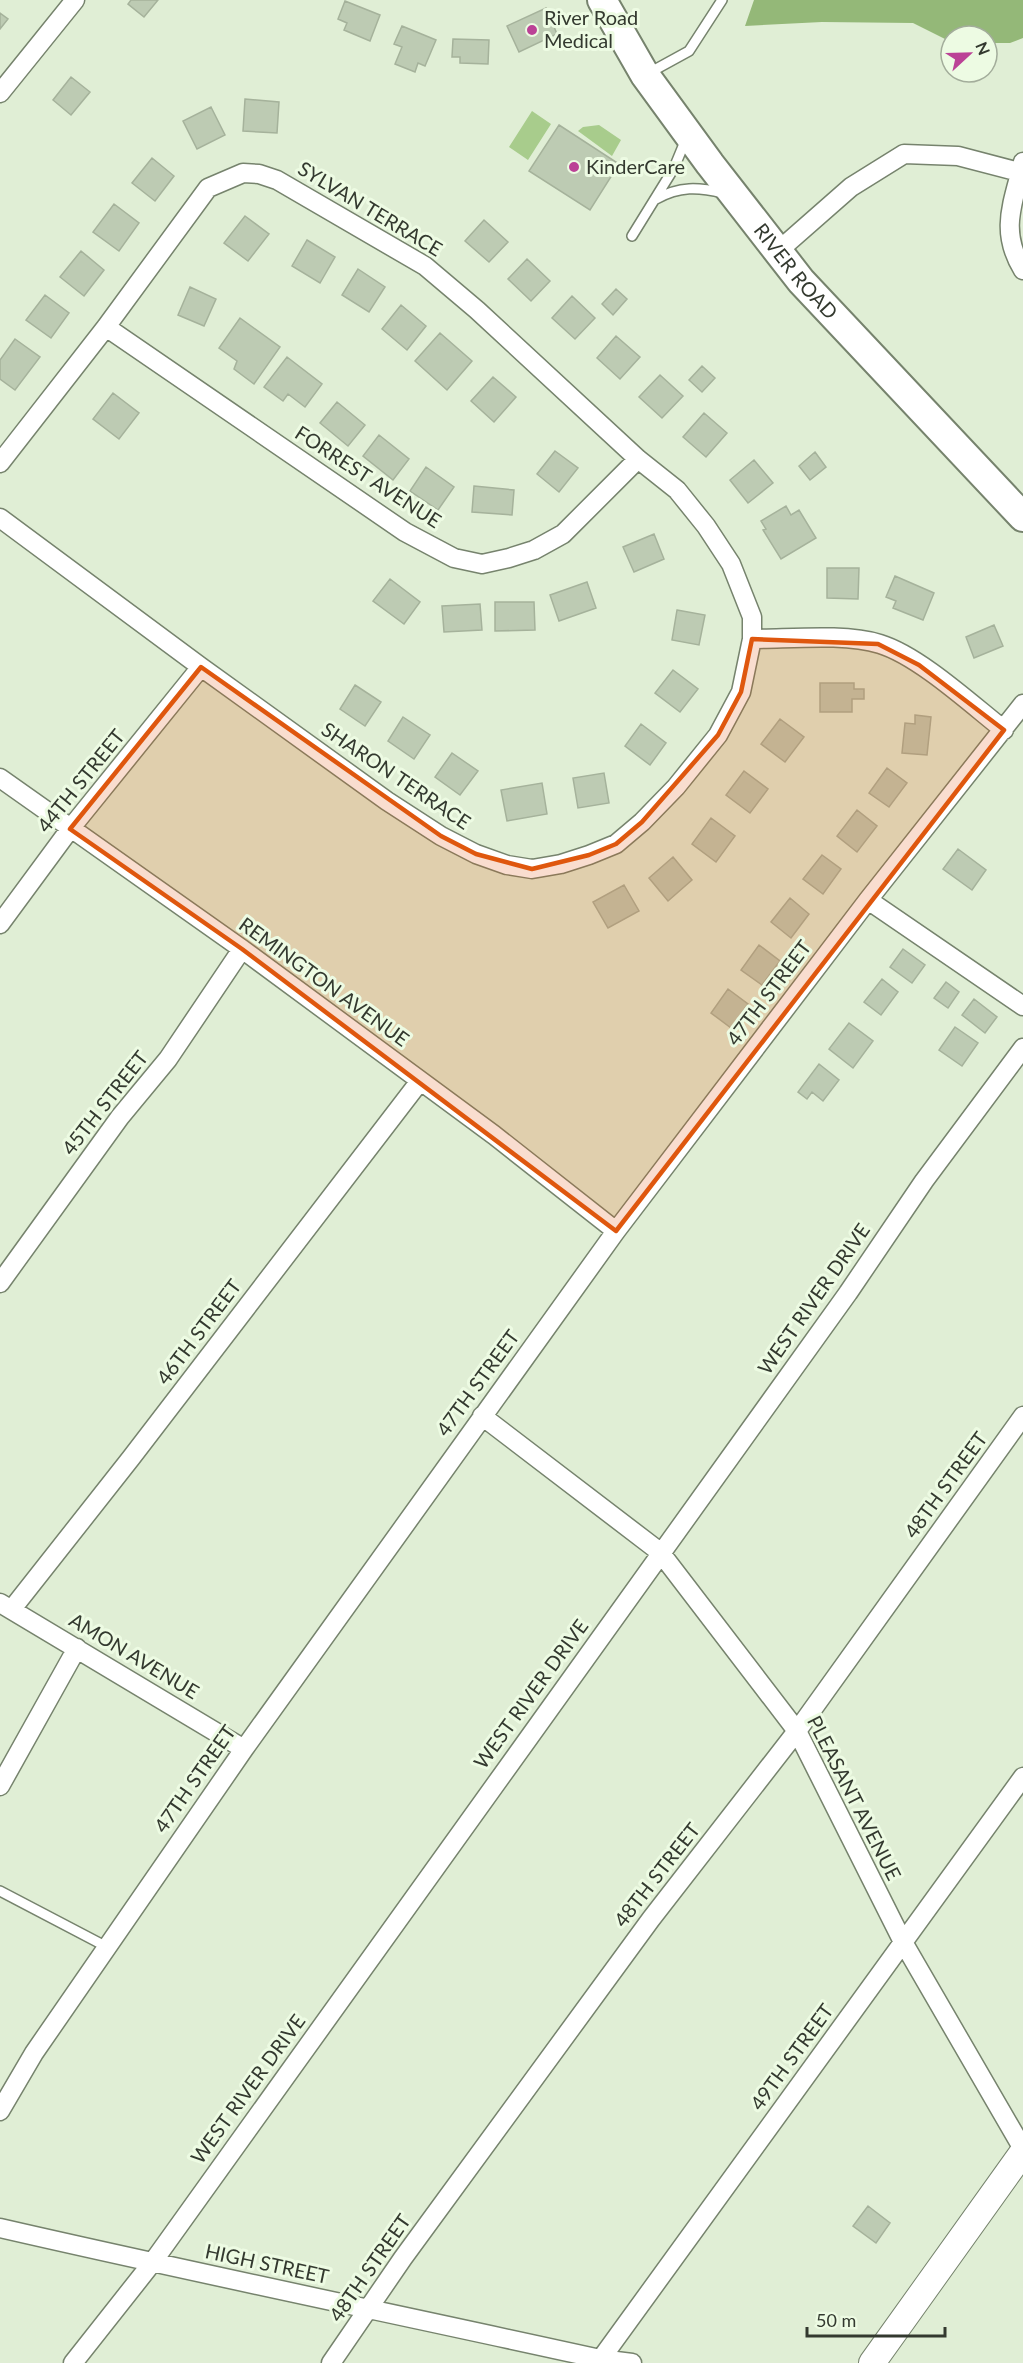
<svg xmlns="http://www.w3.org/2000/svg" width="1023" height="2363" font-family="Lato,sans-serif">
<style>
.green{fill:#a8cc8c}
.forest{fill:#94b878}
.building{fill:#bdcbb3;stroke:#a5b29b;stroke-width:1.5}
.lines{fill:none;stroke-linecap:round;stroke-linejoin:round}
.lane-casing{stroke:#76836d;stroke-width:12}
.street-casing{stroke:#76836d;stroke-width:21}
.secondary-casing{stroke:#76836d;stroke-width:28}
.primary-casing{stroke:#76836d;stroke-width:32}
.lane{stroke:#fff;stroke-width:9}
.street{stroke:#fff;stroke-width:18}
.secondary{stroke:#fff;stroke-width:26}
.primary{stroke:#fff;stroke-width:28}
.marked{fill:#df570e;fill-opacity:0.2;stroke:#df570e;stroke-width:4.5;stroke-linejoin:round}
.poi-dot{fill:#bb4296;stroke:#edfbe3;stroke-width:2}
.labels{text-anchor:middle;stroke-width:6;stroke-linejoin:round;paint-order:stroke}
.poi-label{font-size:20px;fill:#33392f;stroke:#edfbe3;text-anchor:start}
.street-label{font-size:20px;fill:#33392f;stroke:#edfbe3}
</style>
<rect width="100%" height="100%" fill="#e0eed5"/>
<path class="green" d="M532,111L551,124L528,160L509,147Z
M599,125L621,140L612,156L578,131L583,127Z"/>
<path class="forest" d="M754,0H1023V38L1010,43H987V36H951V42L913,23L822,22L745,26Z"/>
<path class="building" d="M131,0H158L144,17L128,4Z
M345,1L380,15L370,41L344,30L347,23L338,19Z
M546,8L557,34L519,52L507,26Z
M0,13L8,19L0,29Z
M402,26L436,40L425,66L418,63L415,72L395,64L402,47L394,44Z
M453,39L489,40L488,64L460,63V57H452Z
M71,77L90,92L71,115L53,100Z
M245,99L279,102L277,133L243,131Z
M211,107L225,135L197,149L183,121Z
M559,125L619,164L590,210L529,171Z
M152,158L174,176L155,201L132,183Z
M114,204L139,223L119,251L93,232Z
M245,216L269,234L248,261L224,243Z
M484,220L508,242L489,262L465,241Z
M307,240L335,257L320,283L292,266Z
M81,251L104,270L84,296L60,277Z
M527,259L550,281L531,301L508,279Z
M358,269L385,287L369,312L342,295Z
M190,287L216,299L204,326L178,315Z
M616,289L627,299L613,315L602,304Z
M45,295L69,313L51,338L26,320Z
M572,296L595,318L575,339L552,318Z
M401,305L426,326L407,350L382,329Z
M240,318L280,347L254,384L234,369L237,361L219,348Z
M440,333L472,361L447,390L415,361Z
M616,336L640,357L620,379L597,358Z
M15,339L40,357L15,390L0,379V360Z
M287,357L322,384L305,407L288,394L283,401L264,387Z
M702,366L715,378L702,392L689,380Z
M660,375L683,396L662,418L639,397Z
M493,377L516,397L494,422L471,401Z
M113,393L139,413L119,439L93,419Z
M337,402L365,425L348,446L320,423Z
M704,413L727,433L706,457L683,437Z
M379,435L409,459L393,480L363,456Z
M555,451L578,468L559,492L537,474Z
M815,452L826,467L810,480L799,466Z
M754,460L773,483L748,503L730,480Z
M426,467L454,487L438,510L410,491Z
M474,486L514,490L512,515L472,512Z
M786,506L791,515L799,510L816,538L781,559L763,530L766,529L761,521Z
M654,534L664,559L634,572L623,547Z
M827,568H859L858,599L827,598Z
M895,576L934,593L923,620L893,608L896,601L886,597Z
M390,579L420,602L404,624L373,601Z
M587,582L596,608L559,621L550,595Z
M495,602H534L535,630L495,631Z
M480,604L482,630L444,632L442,606Z
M677,610L705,615L699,645L672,640Z
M994,625L1003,646L974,658L966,637Z
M673,670L698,689L680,712L655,693Z
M820,683H854V689H864V699H852V712H820Z
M355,685L381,702L365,726L340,709Z
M915,715L931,717L927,755L902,753L905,723L915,724Z
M403,717L430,735L414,759L388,741Z
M780,719L804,737L785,762L761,744Z
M641,724L666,743L650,765L625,746Z
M452,753L478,771L460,795L435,777Z
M887,768L907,783L889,807L869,793Z
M744,771L768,789L750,813L726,795Z
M604,773L609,803L578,808L573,778Z
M542,783L547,814L507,821L501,790Z
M857,810L877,826L857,852L837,836Z
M711,818L735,836L716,862L692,844Z
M958,849L986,870L972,890L943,869Z
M822,855L841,869L823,894L803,879Z
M673,857L692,880L668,901L649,878Z
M624,885L639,911L608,928L593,902Z
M790,898L809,914L791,938L771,922Z
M759,945L780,961L762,985L741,970Z
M903,949L925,965L912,983L890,967Z
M882,979L898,992L881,1015L864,1002Z
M946,982L959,992L948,1008L934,998Z
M728,989L748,1004L731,1028L711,1013Z
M974,999L997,1017L985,1033L962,1015Z
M849,1023L873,1041L853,1068L829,1049Z
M955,1027L978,1043L962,1066L939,1050Z
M819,1064L839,1080L823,1101L812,1092L807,1099L798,1092Z
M868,2206L890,2223L876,2243L853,2226Z"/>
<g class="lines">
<defs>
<path id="lane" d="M647,74L689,51L722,0
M656,199C680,186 698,187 723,193
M632,236L674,168L686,139
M0,1891L107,1947"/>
<path id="street" d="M0,93L75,0
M1023,162C1013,203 999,231 1023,270
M777,252L851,187L904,154L958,156L1023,173
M106,327L405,532L454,558L482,564L509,558L534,550L563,534L638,459
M0,463L106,327L208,188L243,173L259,174L277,180L425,266L477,310L638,459L677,490L706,526L731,564L752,617V639L741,692L718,735L676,787L642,822L616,844L589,855L561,864L532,869L507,865L476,854L441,836L387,801L201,667L0,518
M752,639C789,639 845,633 880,644C919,656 971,704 1004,730
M0,778L242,949L494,1135L616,1231
M868,900L1023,1006
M0,924L70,829L201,667
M0,1283L120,1117L168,1059L242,949
M482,1416L660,1552L797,1731L903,1942L1023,2149
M0,1603L244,1749
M12,1609L131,1458L420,1081
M0,1786L77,1648
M0,2111L34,2053L244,1749L616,1231L868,900L1023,704
M0,2228C200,2274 400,2315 600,2359L632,2363
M73,2363L152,2263L848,1293L924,1181L1023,1048
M331,2363L403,2258L651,1919L797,1731L1023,1416
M598,2363L1023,1777"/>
<path id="secondary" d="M872,2363L1023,2152"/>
<g id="primary">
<path id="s1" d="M602,0L645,75L710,164L801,281L1023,517"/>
</g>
</defs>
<use href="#lane" class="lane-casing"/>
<use href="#street" class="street-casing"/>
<use href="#secondary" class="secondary-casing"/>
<use href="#primary" class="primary-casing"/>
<use href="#lane" class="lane"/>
<use href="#street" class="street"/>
<use href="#secondary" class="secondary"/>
<use href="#primary" class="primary"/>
</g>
<path class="marked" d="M752,639L878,644L919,665L1004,730L616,1231L242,949L70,829L201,667L441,836L476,854L532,869L589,855L616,844L642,822L718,735L741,692Z"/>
<g class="poi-dot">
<circle cx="532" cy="30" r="6"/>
<circle cx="574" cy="167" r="6"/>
</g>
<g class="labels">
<g class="poi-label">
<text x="544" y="25">River Road<tspan x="544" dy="23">Medical</tspan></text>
<text x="586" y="174">KinderCare</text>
</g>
<g class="street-label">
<text transform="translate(370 209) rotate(31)" y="7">SYLVAN TERRACE</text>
<text dy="7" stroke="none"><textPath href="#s1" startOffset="334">RIVER ROAD</textPath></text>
<text transform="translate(368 477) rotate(33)" y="7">FORREST AVENUE</text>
<text transform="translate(396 776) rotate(34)" y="7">SHARON TERRACE</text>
<text transform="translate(81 781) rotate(-51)" y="7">44TH STREET</text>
<text transform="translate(324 982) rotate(36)" y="7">REMINGTON AVENUE</text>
<text transform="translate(769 993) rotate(-53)" y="7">47TH STREET</text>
<text transform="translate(105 1103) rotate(-52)" y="7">45TH STREET</text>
<text transform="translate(814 1299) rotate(-55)" y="7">WEST RIVER DRIVE</text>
<text transform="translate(199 1332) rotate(-53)" y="7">46TH STREET</text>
<text transform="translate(478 1383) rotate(-54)" y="7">47TH STREET</text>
<text transform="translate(946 1485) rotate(-54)" y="7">48TH STREET</text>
<text transform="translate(134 1656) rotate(31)" y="7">AMON AVENUE</text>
<text transform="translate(531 1694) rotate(-54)" y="7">WEST RIVER DRIVE</text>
<text transform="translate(195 1779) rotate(-55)" y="7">47TH STREET</text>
<text transform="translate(854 1798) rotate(63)" y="7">PLEASANT AVENUE</text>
<text transform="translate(657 1875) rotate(-52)" y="7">48TH STREET</text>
<text transform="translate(792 2057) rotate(-54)" y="7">49TH STREET</text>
<text transform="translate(248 2089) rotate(-54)" y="7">WEST RIVER DRIVE</text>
<text transform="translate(267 2264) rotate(12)" y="7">HIGH STREET</text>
<text transform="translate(370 2268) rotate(-55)" y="7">48TH STREET</text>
</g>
</g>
<g transform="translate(969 54) rotate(68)"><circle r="28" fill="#edfbe3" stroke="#a3ad9b" stroke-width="1.5"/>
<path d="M0-4.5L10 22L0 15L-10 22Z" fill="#bb4296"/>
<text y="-9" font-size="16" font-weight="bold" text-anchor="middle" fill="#33392f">N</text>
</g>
<path d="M807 2327v9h138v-9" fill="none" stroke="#33392f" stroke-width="3"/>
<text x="816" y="2327" font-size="18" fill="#33392f" stroke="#edfbe3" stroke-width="4.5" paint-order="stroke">50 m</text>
</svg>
